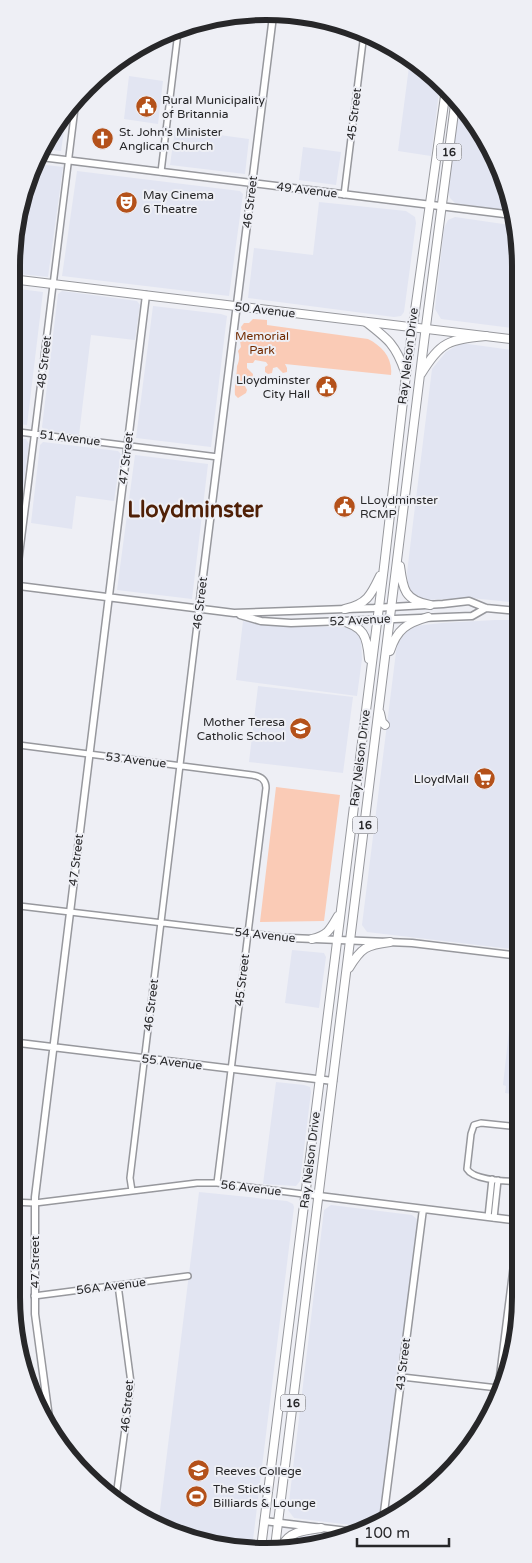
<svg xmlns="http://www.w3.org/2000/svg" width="532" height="1563" font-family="'Varela Round',sans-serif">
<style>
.built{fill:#e2e5f2}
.green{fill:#facbb6}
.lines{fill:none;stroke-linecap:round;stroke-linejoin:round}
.minor-casing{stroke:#97989d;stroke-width:8}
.tertiary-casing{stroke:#97989d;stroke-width:9}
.primary-casing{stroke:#97989d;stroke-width:10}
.trunk-casing{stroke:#97989d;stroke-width:10}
.minor{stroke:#fff;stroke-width:5}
.tertiary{stroke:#fff;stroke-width:6}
.primary{stroke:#fff;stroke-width:8}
.trunk{stroke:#fff;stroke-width:8}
.labels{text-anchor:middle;stroke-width:4;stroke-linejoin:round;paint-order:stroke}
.shield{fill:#eeeff5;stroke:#636366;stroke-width:1}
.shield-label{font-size:11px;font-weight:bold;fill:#272729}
.poi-label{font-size:12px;fill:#272729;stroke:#eeeff5;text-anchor:start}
.street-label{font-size:12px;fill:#272729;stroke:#eeeff5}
.park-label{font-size:12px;fill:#712b00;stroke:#eeeff5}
.town-label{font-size:22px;font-weight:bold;fill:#502006;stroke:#eeeff5}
.rim{fill:none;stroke:#272729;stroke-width:6}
</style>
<rect width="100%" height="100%" fill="#eeeff5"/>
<path class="built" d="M410,59L440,84L431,156L398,151Z
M129,76L163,81L158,124L124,119Z
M459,101L487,143L485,164L498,166L512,211L455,203L450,198L448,191Z
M61,116L66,117L61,151L45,149Z
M175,129L249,139L245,174L170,165Z
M303,147L341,152L336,185L299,180Z
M38,164L63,167L48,277L11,273L20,200Z
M77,171L240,191L243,194L229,296L62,276Z
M319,202L406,211L415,217L416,223L407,290L404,312L401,316L394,317L248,298L254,248L313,255Z
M455,217L517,226L519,232V329L441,319L435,309L444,228L448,220Z
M11,288L43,292L27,425L11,423Z
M62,291L137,301L140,305L135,340L91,335L79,435L44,430L42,427L58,294Z
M153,306L221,314L227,316L211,447L136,438Z
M461,343L519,351V603L471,598L427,600L413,596L408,583L407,573L412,531L432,369L446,352Z
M11,438L26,439L29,444L11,578Z
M43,442L118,451L121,454L114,501L76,496L72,529L31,523L40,445Z
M135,455L208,464L192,599L117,590Z
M495,620H519L520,950L367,932L362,925L397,644L407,631L415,626L442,623Z
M243,621L272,626L346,627L353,629L357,633L361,639L362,659L357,696L236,680Z
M258,686L353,697L343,773L249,762Z
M292,950L324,953L326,957L319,1008L285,1003Z
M520,967V1095L505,1093L506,1086L503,1085L516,968Z
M276,1082L304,1085L310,1087L311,1092L300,1181L296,1186L263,1184Z
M199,1192L287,1201L293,1204L294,1207L252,1548L233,1550L158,1527Z
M331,1205L412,1215L418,1220L380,1521L367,1527L294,1518L288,1510L324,1210Z
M305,1535L342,1539L332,1543L287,1546L296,1537Z"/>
<path class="green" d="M253,319L267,320V325L368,339C382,346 393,358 391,375L285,364L287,368V372L283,373L277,367L273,368L272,373L268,374L265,372V367L268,365L266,362L255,360L253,363H247V368L253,374C252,382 251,382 244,384L247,390L246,393L238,398L235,395C234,385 237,376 237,366C239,362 240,356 238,351L241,347L240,341L243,335L241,327L244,323H249Z
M276,787L340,795L324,921L260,922Z"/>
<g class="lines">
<defs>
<path id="minor" d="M161,172L178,32
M344,195L364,33
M11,431L218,457
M11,623L76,100
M11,744L252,775C260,776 266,779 266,788L217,1183
M11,905L290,938
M520,1127L481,1123L474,1125L471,1134L467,1169C474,1181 508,1181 521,1182
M132,1191L130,1178L199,608
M11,1202L35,1203L197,1183H217L319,1196
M488,1217L492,1179
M494,1218L498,1180
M34,1296L188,1276
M402,1377L498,1388
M497,1396L519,1221
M40,1409L47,1408
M116,1497L131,1383L118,1285"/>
<path id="tertiary" d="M41,157L513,215
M11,585L234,613L374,608L443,604L469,601L486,608L519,611
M199,608L273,16
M240,615L261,621L291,623L472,616L486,608
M290,938L412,943L520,956
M11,1042L333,1081
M319,1196L521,1221
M50,1425L35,1314V1197L146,295
M383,1520L423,1209
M264,1521L356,1532"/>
<path id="primary" d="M11,279L519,340"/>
<path id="trunk" d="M366,322C388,339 396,345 405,372
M421,374C441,341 448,340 486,336
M400,566C403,589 404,600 430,605
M345,609C367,604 371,595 380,576
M339,620C364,627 367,635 369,659
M390,651C397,629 407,623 428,617
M380,713L382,722L385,725
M312,939C328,935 330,930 338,916
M349,968C361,948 366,945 390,942
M282,1546C289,1531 306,1530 321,1528
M275,1547L425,334L456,97
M261,1548L384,567L406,375L446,89"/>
</defs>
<use href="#minor" class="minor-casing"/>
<use href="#tertiary" class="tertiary-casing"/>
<use href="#primary" class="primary-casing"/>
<use href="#trunk" class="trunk-casing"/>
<use href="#minor" class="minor"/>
<use href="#tertiary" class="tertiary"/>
<use href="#primary" class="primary"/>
<use href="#trunk" class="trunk"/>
</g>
<defs>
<symbol id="civic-disc" viewBox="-11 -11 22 22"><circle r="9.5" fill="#b4511a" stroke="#eeeff5"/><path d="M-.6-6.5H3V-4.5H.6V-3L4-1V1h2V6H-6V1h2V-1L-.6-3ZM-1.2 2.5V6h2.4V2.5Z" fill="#fff"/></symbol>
<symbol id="church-disc" viewBox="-11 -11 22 22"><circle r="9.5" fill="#b4511a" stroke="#eeeff5"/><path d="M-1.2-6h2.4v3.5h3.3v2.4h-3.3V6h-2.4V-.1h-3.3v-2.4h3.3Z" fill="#fff"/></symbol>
<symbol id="theatre-disc" viewBox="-11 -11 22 22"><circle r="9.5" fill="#b4511a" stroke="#eeeff5"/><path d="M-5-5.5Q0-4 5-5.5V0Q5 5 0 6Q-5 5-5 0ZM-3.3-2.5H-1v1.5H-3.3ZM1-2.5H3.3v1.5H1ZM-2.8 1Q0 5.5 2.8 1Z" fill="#fff"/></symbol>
<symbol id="school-disc" viewBox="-11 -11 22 22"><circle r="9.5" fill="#b4511a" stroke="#eeeff5"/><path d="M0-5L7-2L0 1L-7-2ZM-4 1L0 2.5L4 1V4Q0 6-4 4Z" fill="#fff"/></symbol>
<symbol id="supermarket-disc" viewBox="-11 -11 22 22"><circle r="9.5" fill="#b4511a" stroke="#eeeff5"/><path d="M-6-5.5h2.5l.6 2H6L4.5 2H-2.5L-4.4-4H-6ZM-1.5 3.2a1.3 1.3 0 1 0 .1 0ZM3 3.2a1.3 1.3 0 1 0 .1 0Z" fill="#fff"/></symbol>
<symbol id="university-disc" viewBox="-11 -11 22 22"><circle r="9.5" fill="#b4511a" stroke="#eeeff5"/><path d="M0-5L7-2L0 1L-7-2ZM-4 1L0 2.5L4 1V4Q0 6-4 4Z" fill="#fff"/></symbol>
<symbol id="stadium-disc" viewBox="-11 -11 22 22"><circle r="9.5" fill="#b4511a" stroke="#eeeff5"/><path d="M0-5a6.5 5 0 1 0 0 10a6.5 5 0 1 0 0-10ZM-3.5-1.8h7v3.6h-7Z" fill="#fff"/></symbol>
</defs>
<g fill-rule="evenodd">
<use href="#civic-disc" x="134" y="94" width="25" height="25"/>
<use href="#church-disc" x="90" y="126" width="25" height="25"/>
<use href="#theatre-disc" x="114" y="190" width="25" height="25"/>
<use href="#civic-disc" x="314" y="374" width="25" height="25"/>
<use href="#civic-disc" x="332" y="494" width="25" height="25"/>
<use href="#school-disc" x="288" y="716" width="25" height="25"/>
<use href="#supermarket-disc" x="472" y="766" width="25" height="25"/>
<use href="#university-disc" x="186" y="1458" width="25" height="25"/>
<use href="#stadium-disc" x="184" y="1484" width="25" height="25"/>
</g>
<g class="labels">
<g class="shield">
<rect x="436.5" y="143.5" width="25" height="17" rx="4"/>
<rect x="352.5" y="816.5" width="25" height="17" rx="4"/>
<rect x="280.5" y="1394.5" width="25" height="17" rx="4"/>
</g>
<g class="shield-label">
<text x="449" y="156">16</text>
<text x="365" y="829">16</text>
<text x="293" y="1407">16</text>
</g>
<g class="poi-label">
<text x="162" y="104">Rural Municipality<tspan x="162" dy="14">of Britannia</tspan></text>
<text x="119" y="136">St. John's Minister<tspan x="119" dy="14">Anglican Church</tspan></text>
<text x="143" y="199">May Cinema<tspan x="143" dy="14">6 Theatre</tspan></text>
<text x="310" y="384" text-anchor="end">Lloydminster<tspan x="310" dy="14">City Hall</tspan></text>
<text x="360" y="504">LLoydminster<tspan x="360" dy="14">RCMP</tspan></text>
<text x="285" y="726" text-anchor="end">Mother Teresa<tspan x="285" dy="14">Catholic School</tspan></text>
<text x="469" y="783" text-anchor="end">LloydMall</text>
<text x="215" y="1475">Reeves College</text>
<text x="213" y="1493">The Sticks<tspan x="213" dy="14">Billiards &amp; Lounge</tspan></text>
</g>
<g class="street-label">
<text transform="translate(354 114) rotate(-83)" y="4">45 Street</text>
<text transform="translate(307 190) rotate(7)" y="4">49 Avenue</text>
<text transform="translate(250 202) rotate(-83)" y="4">46 Street</text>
<text transform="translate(265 310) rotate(7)" y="4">50 Avenue</text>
<text transform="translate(408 356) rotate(-83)" y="4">Ray Nelson Drive</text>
<text transform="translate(44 362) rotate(-83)" y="4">48 Street</text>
<text transform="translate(70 438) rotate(7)" y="4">51 Avenue</text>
<text transform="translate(126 458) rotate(-83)" y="4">47 Street</text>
<text transform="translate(200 603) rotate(-83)" y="4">46 Street</text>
<text transform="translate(360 620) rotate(-3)" y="4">52 Avenue</text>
<text transform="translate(360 758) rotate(-83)" y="4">Ray Nelson Drive</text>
<text transform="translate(136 760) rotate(7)" y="4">53 Avenue</text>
<text transform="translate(76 860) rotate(-83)" y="4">47 Street</text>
<text transform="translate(265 935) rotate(6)" y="4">54 Avenue</text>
<text transform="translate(242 980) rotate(-83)" y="4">45 Street</text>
<text transform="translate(151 1005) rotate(-83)" y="4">46 Street</text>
<text transform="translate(172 1062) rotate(7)" y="4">55 Avenue</text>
<text transform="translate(310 1160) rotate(-83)" y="4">Ray Nelson Drive</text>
<text transform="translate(251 1188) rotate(7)" y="4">56 Avenue</text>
<text transform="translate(35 1262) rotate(-90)" y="4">47 Street</text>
<text transform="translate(111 1286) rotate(-7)" y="4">56A Avenue</text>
<text transform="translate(403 1364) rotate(-83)" y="4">43 Street</text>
<text transform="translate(127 1406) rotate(-85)" y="4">46 Street</text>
</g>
<g class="park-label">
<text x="262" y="340">Memorial<tspan x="262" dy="14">Park</tspan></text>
</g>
<g class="town-label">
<text x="195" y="517">Lloydminster</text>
</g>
</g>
<path d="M0 0H532V1563H0ZM266 20H266A246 246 0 0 1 512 266V1297A246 246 0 0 1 266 1543H266A246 246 0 0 1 20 1297V266A246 246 0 0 1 266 20Z" fill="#eeeff5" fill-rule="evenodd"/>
<path class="rim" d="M266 20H266A246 246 0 0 1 512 266V1297A246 246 0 0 1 266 1543H266A246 246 0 0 1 20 1297V266A246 246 0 0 1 266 20Z"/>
<path d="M357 1538v8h92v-8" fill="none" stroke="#272729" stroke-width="2.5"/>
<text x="364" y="1538" font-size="15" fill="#272729" stroke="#eeeff5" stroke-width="4" paint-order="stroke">100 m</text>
</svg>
